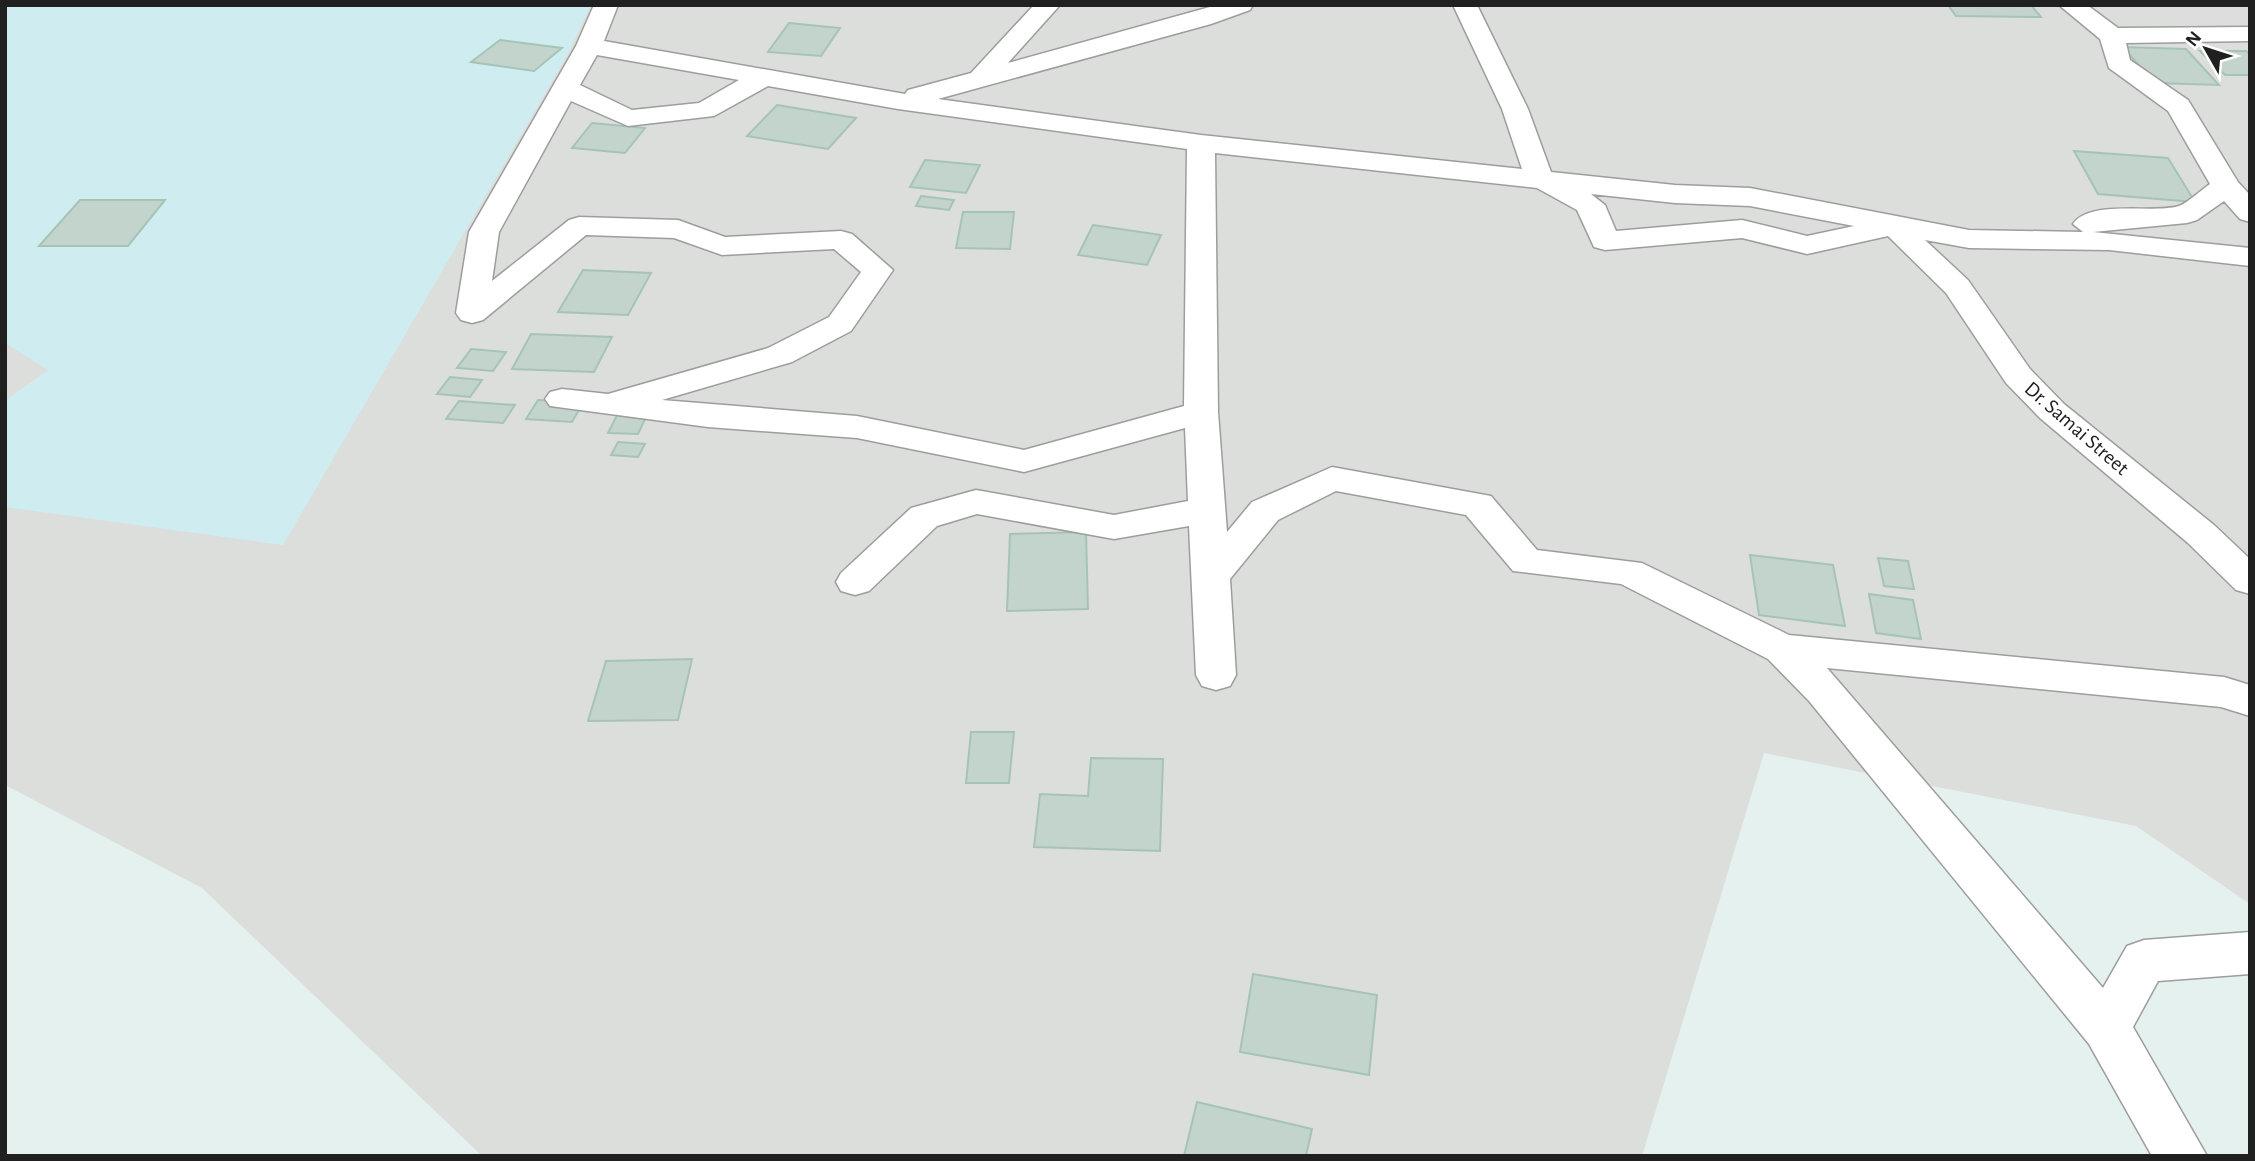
<svg xmlns="http://www.w3.org/2000/svg" width="2255" height="1161" font-family="'Alegreya Sans',sans-serif">
<style>
.residential{fill:#dcdedc}
.farmland{fill:#cfedf1}
.building{fill:#c2d4cb;stroke:#a6c4b5;stroke-width:2}
.lines{fill:none;stroke-linecap:round;stroke-linejoin:round}
.street-casing{stroke:#9d9d9d;stroke-width:3}
.street{fill:#fff;fill-rule:evenodd}
.labels{text-anchor:middle;stroke-width:7;stroke-linejoin:round;paint-order:stroke}
.street-label{font-size:21px;fill:#202020;stroke:#fff}
</style>
<rect width="100%" height="100%" fill="#e5f1ee"/>
<path class="residential" d="M5,5H2250V904L2136,826L1764,753L1642,1156H482L202,888L5,785Z"/>
<path class="farmland" d="M5,5H591L569,52L283,545L5,507V401L48,370L5,343Z"/>
<path class="building" d="M1948,5H2031L2041,17L1956,16Z
M789,23L840,28L821,56L768,52Z
M500,40L562,48L534,71L471,62Z
M2123,47L2186,49L2219,85L2154,83Z
M2200,51H2246L2250,54V75H2225Z
M777,105L856,118L828,149L747,136Z
M592,123L645,128L625,153L572,148Z
M2074,151L2168,158L2195,202L2098,194Z
M925,160L980,165L966,193L910,187Z
M921,196L954,200L949,210L916,206Z
M80,200H165L128,246H39Z
M963,212H1014L1010,249L956,248Z
M1093,225L1161,235L1147,265L1078,255Z
M583,270L651,273L628,315L558,312Z
M531,334L612,337L594,372L512,369Z
M471,349L506,352L493,371L457,368Z
M450,377L482,380L470,397L437,394Z
M538,400L583,403L572,422L526,419Z
M459,401L515,405L503,423L446,419Z
M619,411L648,413L638,434L608,433Z
M618,442L645,444L638,457L611,455Z
M1086,532L1088,609L1007,611L1010,534Z
M1750,555L1833,565L1845,626L1759,615Z
M1878,558L1908,561L1914,589L1884,586Z
M1869,594L1913,600L1921,639L1876,633Z
M692,659L678,720L588,721L606,661Z
M971,732H1014L1009,783H966Z
M1091,758L1163,759L1160,851L1034,847L1040,794L1088,796Z
M1253,974L1377,995L1369,1075L1240,1052Z
M1197,1102L1312,1129L1306,1156H1184Z"/>
<g class="lines">
<defs>
<path id="street" d="M594,5H618L604,41L905,94L908,90L971,73L1034,5H1060L1008,63L1217,5H1253L1250,10L1211,24L938,99L1201,135L1522,169L1502,109L1453,5H1477L1528,109L1551,172L1675,185L1750,188L1969,230L2083,232L2073,224C2090,199 2152,214 2179,206C2189,202 2201,190 2210,184L2168,111L2109,68L2100,39L2059,5H2087L2118,28L2250,27V41L2126,43L2130,60L2188,100L2238,182L2250,195V222L2240,219L2224,201L2197,220L2187,223L2093,232L2250,248V266L2109,250L1969,248L1925,240L1968,280L2030,369L2064,404L2214,525L2250,559V594L2236,590L2188,543L2040,418L2006,383L1946,293L1888,236L1807,254L1742,238L1605,250L1594,247L1577,210L1537,188L1215,153L1218,412L1227,532L1252,502L1332,467L1491,496L1537,550L1642,563L1789,635L2224,677L2250,685V716L2221,707L1827,668L2103,988L2127,946L2144,940L2250,932V974L2158,981L2133,1027L2207,1156H2152L2089,1044L1809,701L1768,659L1621,584L1513,571L1466,515L1336,491L1278,520L1230,579L1236,675L1230,686L1216,690L1202,686L1196,675L1189,526L1114,539L977,514L937,526L869,591L855,595L841,591L836,582L841,573L911,508L976,490L1114,515L1188,501L1185,428L1024,472L857,438L708,427L550,406L545,399L550,392L562,389L608,394L768,348L829,317L861,272L834,249L722,255L674,238L586,235L483,320L472,323L461,320L456,313L469,232L576,46ZM597,55L739,80L699,103L632,110L580,85ZM768,86L898,109L1187,149L1184,406L1024,450L857,416L662,400L792,362L851,331L893,270L852,234L841,231L725,237L678,220L579,217L569,220L492,281L499,232L571,101L628,126L714,116ZM1591,194L1675,203L1750,206L1854,226L1807,236L1742,220L1616,231L1605,205Z"/>
</defs>
<use href="#street" class="street-casing"/>
<use href="#street" class="street"/>
</g>
<g class="labels">
<g class="street-label">
<text transform="translate(2077 428) rotate(41)" y="7">Dr. Samai Street</text>
</g>
</g>
<rect width="2255" height="1161" fill="none" stroke="#202020" stroke-width="14"/>
<g transform="translate(2206 49) rotate(309)" stroke="#ffffff" stroke-width="5" paint-order="stroke">
<path d="M0-5L12 26L0 18L-12 26Z" fill="#202020"/>
<text y="-10" font-size="19" font-weight="bold" text-anchor="middle" fill="#202020">N</text>
</g>
</svg>
